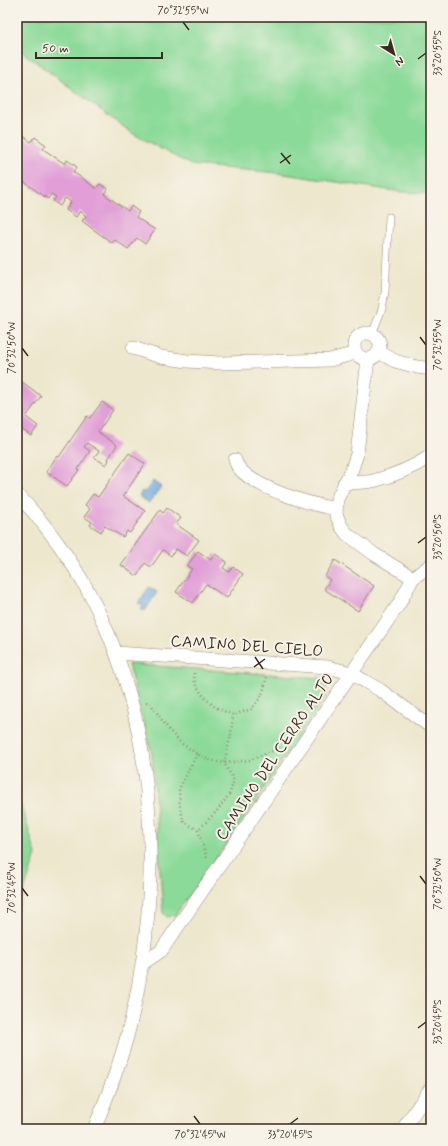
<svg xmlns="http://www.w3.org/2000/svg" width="448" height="1146" font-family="Mynerve,sans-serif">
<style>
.green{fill:#8bda99;stroke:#63825c}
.water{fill:#6ea9df;stroke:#546a7e}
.building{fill:#e19ed7}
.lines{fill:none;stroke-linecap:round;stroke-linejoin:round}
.lane-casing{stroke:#948876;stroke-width:8}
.street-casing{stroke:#948876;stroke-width:14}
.path{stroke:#948876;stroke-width:2.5;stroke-dasharray:1 3;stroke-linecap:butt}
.lane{stroke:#fff;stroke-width:7}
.street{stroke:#fff;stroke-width:13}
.ticks{fill:none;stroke:#3b2a1e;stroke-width:1.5}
.labels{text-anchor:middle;stroke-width:4;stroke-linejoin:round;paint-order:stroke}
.street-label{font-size:16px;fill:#3b2a1e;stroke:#f7f3e8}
.neatline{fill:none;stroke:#3b2a1e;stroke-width:1.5}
.ticks-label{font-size:10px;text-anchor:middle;fill:#3b2a1e}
</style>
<rect width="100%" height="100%" fill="#f7f3e8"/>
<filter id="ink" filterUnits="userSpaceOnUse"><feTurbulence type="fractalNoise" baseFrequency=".025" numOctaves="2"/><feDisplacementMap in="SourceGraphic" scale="8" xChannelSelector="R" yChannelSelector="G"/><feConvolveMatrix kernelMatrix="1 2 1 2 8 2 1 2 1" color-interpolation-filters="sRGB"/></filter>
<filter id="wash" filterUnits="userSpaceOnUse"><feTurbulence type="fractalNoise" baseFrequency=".012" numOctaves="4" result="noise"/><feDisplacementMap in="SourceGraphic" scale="16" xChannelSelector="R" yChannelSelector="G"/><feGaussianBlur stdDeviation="0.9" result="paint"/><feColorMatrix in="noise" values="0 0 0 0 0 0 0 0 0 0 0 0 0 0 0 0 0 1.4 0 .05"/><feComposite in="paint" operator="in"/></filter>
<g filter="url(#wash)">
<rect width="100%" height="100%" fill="#ede7cd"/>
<path class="green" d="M17,17H431V193L402,192L278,173L191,165L132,133L17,48Z
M128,664L322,678L326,685V695L230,839L175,915L167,917L163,913L152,754Z
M17,791L36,855L17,912Z"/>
<path class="water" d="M153,481L161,487L149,503L139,496L142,491L145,492Z
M149,587L157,592L145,611L141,609L143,606L138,603Z"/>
<g id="blocks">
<path class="building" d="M17,132L31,142L35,137L46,145L43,149L65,164L67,160L77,167L73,172L96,188L100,184L108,189L104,194L128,211L131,206L139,212L136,217L155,230L145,244L137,238L128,249L115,240L112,243L82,221L86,216L80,211L76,217L66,210L71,202L65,198L60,206L53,201L56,197L51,194L48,199L17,177V172L18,171L17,170Z
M21,381L41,396L26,417L38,426L31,436L17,426V386Z
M102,402L113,410L98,432L117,445L108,459L109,460L106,465L94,457L99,451L87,443L84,447L90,451L78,469L79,470L67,486L46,472L57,456L59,457L87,416L90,418Z
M129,453L145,464L123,496L145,511L130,533L127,531L123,537L105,526L101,532L90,525L92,522L84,517L90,509L85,505L93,494L98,497Z
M167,508L181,518L176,524L199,540L187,556L176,549L171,556L163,550L151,567L145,563L137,576L121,565L160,510L163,513Z
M198,551L211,560L215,554L227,562L223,568L229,572L233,567L243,574L227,598L206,584L193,603L176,592L192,569L187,566Z
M335,560L374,586L358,611L324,589L330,580L325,576Z"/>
</g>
</g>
<g filter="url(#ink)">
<use href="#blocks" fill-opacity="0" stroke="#948876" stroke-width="1"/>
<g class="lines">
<defs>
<path id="lane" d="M372,334L382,309L385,292L389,217"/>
<path id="street" d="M354 346a13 13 0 1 1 26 0a13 13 0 1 1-26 0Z
M133,348L161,357L187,361L220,363L330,360L356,353
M379,352L395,361L417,367L431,369
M368,359L357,454L352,469L337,499L336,514L341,526L347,534L374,554L413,578
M235,460C236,463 237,466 239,468C256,489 310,504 336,509
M344,483C354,482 364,483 373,481C393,476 414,467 431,456
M17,494C54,533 84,577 105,626C160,750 161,903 128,1033C119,1066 107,1098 94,1129
M116,653L328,667L351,673L361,679L380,690L431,727
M142,964L161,951L399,604L413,578L431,565
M403,1129L431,1088"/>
</defs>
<use href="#lane" class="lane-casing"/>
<use href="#street" class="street-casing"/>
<path class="path" d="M194,673L195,684L204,697L215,707L233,715L252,709L262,695L267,677
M146,702L151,704L168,729L181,743L197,754L209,760L224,763L250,760L275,750L282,749
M197,754L179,789L180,807L184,822L198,830L217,811L230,793L234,780L224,763L231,734L233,715
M198,830L207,858"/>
<use href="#lane" class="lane"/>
<use href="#street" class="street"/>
</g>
</g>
<path class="ticks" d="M183,22L189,30M418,59L426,53M281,153L290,164M280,163L291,155M420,337L426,345M22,348L28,356M418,543L426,537M255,657L263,669M254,667L265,659M420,876L426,884M22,888L28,896M418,1028L426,1022M194,1116L200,1124M290,1124L298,1118"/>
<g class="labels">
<g class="street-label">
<text transform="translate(247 645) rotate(4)" y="6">CAMINO DEL CIELO</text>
<text transform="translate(274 756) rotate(-56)" y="6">CAMINO DEL CERRO ALTO</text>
</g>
</g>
<rect width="448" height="1146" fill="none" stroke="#f7f3e8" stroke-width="44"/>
<g transform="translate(394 54) rotate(143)" stroke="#f7f3e8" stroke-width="3" paint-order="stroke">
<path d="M0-3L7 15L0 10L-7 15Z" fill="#3b2a1e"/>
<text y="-6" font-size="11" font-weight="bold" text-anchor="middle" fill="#3b2a1e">N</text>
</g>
<path d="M36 52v6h126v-6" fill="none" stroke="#3b2a1e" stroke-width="2"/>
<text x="42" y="52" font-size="12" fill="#3b2a1e" stroke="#f7f3e8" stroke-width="3" paint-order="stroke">50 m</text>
<rect x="22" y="22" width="404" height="1102" class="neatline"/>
<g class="ticks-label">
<text x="183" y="14">70°32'55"W</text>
<text transform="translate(437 53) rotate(-90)" y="4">33°20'55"S</text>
<text transform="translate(437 345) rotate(-90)" y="4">70°32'55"W</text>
<text transform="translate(11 348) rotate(-90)" y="4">70°32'50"W</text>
<text transform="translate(437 537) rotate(-90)" y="4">33°20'50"S</text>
<text transform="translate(437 884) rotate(-90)" y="4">70°32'50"W</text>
<text transform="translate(11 888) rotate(-90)" y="4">70°32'45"W</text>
<text transform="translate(437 1022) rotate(-90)" y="4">33°20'45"S</text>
<text x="200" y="1138">70°32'45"W</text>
<text x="290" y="1138">33°20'45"S</text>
</g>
</svg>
